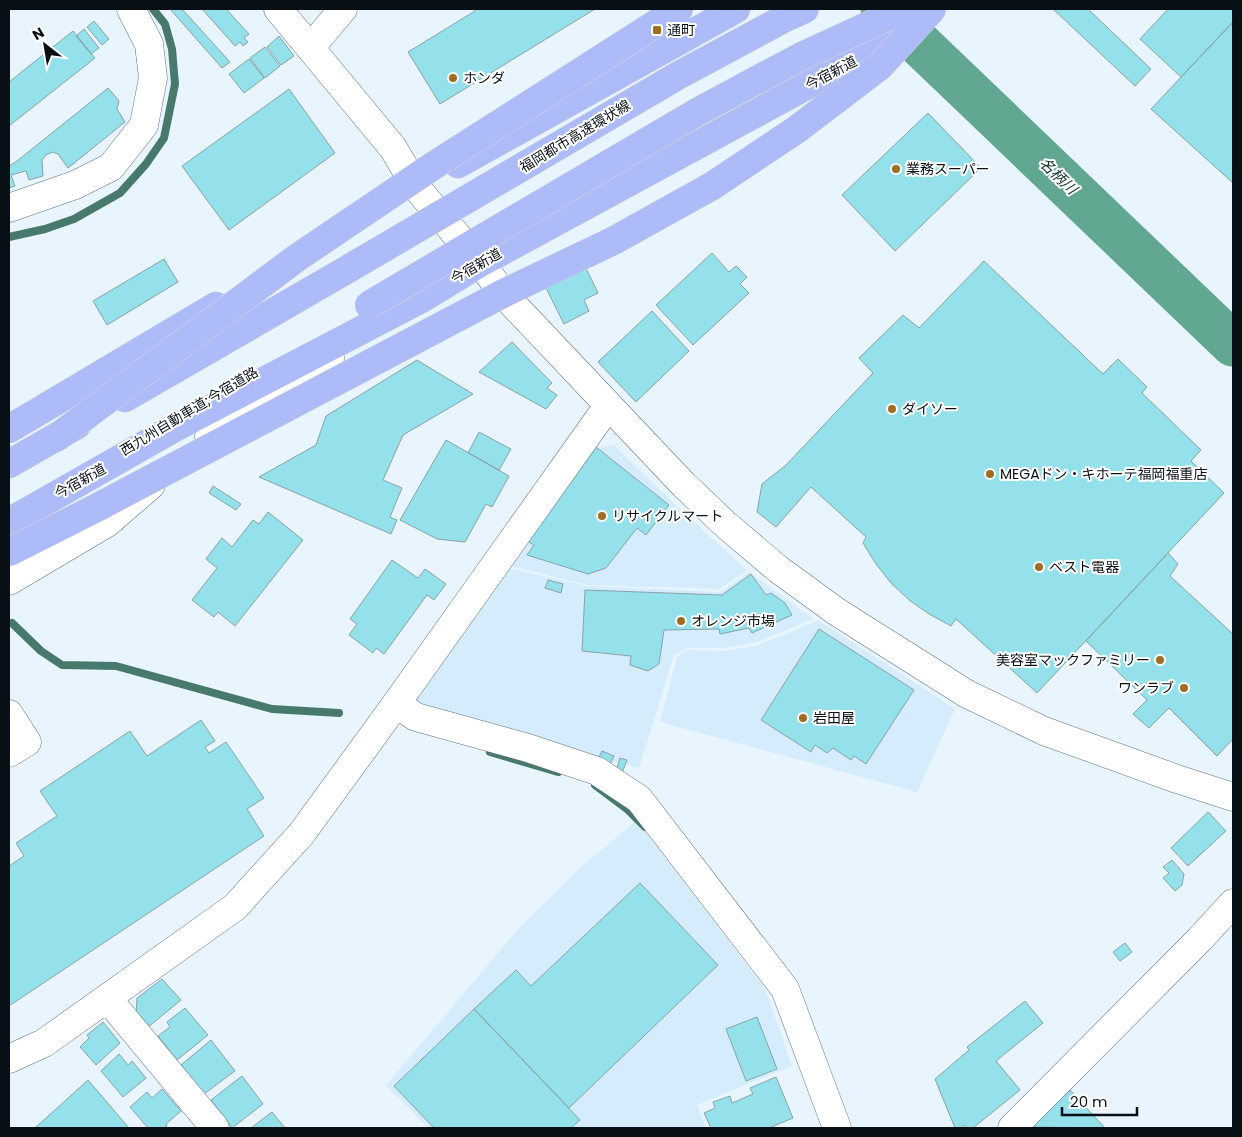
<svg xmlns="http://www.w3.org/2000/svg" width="1242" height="1137" font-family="Poppins,'Noto Sans JP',sans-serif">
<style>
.built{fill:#d5ecfc}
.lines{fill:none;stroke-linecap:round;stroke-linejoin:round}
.stream{stroke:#477a6c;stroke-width:8}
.river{stroke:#62a792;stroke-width:45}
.building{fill:#94e1eb;stroke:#88a3a7}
.minor-casing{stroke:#607280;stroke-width:29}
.highway-casing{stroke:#d3d4d5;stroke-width:29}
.minor{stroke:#fff;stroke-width:28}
.highway{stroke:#adbcf9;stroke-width:28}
.highway-bridge-casing{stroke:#d3d4d5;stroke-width:29;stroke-linecap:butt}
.highway-bridge{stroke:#adbcf9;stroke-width:28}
.poi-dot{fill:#9f6c23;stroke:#fff;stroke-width:2}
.labels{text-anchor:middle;stroke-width:4;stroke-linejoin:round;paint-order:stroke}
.poi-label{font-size:14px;fill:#091015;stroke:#fff;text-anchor:start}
.street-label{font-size:14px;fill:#091015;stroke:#fff}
.water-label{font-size:15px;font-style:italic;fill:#12342a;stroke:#fff}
</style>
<rect width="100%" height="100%" fill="#e9f5fe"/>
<path class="built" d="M614,445L687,516L747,570L720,589L588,585L506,565L594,448Z
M504,567L587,586L720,592L749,572L813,619L757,642L724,648H686L674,655L639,768L421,709L412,695Z
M818,620L955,709L917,792L660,722L677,657L687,650L725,651L758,645L782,636Z
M637,820L765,989L792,1066L697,1105L706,1128H428L386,1085L521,926L580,868Z"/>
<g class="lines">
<path class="stream" d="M9,237L45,229L74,219L120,193L146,164L164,138L175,84L172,49L165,24L153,9
M12,623L41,651L62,665L116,666L272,709L339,713
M490,752L558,772
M595,785L627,809L645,827"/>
<path class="river" d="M883,9L1233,344"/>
</g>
<path class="building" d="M170,9H182L230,62L222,68Z
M202,9H226L249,34L244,38L248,42L243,46L240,42L235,46Z
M474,9H595L440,104L408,52L475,11Z
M1053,9H1088L1151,69L1135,86Z
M1168,9H1233V22L1181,77L1140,39Z
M94,21L109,39L102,45L87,27Z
M1233,22V183L1151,109Z
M84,29L99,48L91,54L76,36Z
M73,31L95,58L9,126V82Z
M279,36L294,56L281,65L267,47Z
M265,47L280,66L265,78L250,58Z
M249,59L264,78L244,93L229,74Z
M108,88L119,101L117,109L125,122L68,168L58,154L53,152L46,155L42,160L43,176L29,180L26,171L11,175L15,186L9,188V166L17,161Z
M289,89L335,153L229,230L182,166Z
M928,113L981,168L895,251L842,195Z
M712,253L729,272L736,266L747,277L740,284L749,293L693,345L656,305Z
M164,259L178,282L107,325L93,301Z
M984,261L1103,374L1118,359L1147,387L1142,393L1201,450L1191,461L1224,493L1037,693L956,619L951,626L929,614L909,600L891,583L876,564L863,543L866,537L811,487L776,527L757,512L762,484L786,465L873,373L859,358L903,315L919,328Z
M585,266L598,293L584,300L589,311L564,324L545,286Z
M652,311L689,351L636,402L598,362Z
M512,342L552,383L547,388L557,395L546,409L479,372Z
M417,360L473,394L403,435L383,480L402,488L390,517L397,520L391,534L259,477L316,445L326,416Z
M479,432L511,449L499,470L468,453Z
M446,440L509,476L492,507L486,504L465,542L437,539L400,520Z
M596,447L669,505L646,535L637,528L606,568L588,574L527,555L534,545L527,541Z
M213,486L241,504L236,510L209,493Z
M268,512L303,540L235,626L218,612L214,617L192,600L217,568L206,559L222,538L232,547L253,520L259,524Z
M1168,553L1178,564L1170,576L1233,634V739L1217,756L1169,708L1149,728L1133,714L1147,700L1086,641Z
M392,560L418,578L425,569L446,584L434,600L427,595L384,654L376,648L373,653L349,635L357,624L350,619Z
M751,574L766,595L771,593L785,603L792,615L752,633L749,628L720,634L719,629L664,630L659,664L648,671L630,665L631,656L582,651L585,590L722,595Z
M548,580L563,584L561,593L545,588Z
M819,629L914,690L866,764L854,756L851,760L833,748L827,753L815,745L811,752L761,720Z
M201,720L215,741L205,747L209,753L226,742L264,798L247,809L264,836L9,1006V866L24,856L16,843L57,816L40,791L130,731L147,756Z
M602,751L614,756L610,764L598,759Z
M620,758L627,760L622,773L616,771Z
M1208,812L1226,831L1188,866L1171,848Z
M1172,860L1184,874L1182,885L1175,891L1163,878L1169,873L1163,867Z
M640,883L718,965L569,1108L474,1009L516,970L531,986Z
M1125,943L1132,952L1120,961L1113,952Z
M162,979L181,1000L147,1028L136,1015L137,998Z
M1025,1001L1043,1023L996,1061L1020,1090L973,1128H966L964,1125L960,1128H955L935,1079L969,1050L967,1047Z
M185,1008L208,1035L177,1060L158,1036L170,1027L167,1022Z
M474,1009L580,1120L571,1128H434L394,1086Z
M757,1017L777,1069L746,1081L726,1029Z
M103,1022L120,1043L96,1065L80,1047L89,1038L87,1035Z
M211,1040L235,1071L204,1094L181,1065Z
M119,1054L128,1065L132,1061L146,1078L123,1097L101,1071Z
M242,1076L263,1104L232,1128L211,1100Z
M776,1077L793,1118L769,1128H711L704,1113L715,1108L713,1102L730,1096L732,1103L753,1094L750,1088Z
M88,1080L129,1128H35Z
M162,1089L181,1111L166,1124L167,1126L164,1128H148L130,1107L147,1092L152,1098Z
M1070,1090L1105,1128L1030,1127Z
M272,1112L285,1128H251Z"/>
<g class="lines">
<defs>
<path id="minor" d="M278,9L393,148L416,187L480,263L508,299L683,484L725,524L778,569L837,612L967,694L1044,731L1177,779L1233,797
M311,47L343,9
M9,208L75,185L111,167L144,125L153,78L149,44L131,9
M209,437L330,358
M9,581L107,523L151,485
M396,704L416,717L528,748L597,771L639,799L785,989L837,1128
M9,714L27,742L9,753
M107,998L215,1128
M9,1059L44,1043L235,907L302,833L396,704L608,406
M1012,1128L1199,940L1233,903"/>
<path id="highway" d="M458,164L736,9
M125,398L348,269
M9,429L216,306
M9,464L77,425
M9,522L176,427L421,299L480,263L865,54L912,26"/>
</defs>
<use href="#minor" class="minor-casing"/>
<use href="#highway" class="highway-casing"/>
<use href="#minor" class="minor"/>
<use href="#highway" class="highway"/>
<defs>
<path id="highway-bridge" d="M348,269L679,75L785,18L805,9
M369,305L699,111L800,57L904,9
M56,438L298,257L433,166L679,9
M9,552L96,508L504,293L613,241L712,186L796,130L880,66L932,9"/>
</defs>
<use href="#highway-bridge" class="highway-bridge-casing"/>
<use href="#highway-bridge" class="highway-bridge"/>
</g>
<g class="poi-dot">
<rect x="652" y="25" width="10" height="10" rx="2.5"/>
<circle cx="453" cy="78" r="5"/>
<circle cx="896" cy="169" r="5"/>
<circle cx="892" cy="409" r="5"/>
<circle cx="990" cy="474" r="5"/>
<circle cx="602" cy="516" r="5"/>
<circle cx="1039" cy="567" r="5"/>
<circle cx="681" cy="621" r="5"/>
<circle cx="1160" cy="660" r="5"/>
<circle cx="1184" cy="688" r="5"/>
<circle cx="803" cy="718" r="5"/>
</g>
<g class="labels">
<g class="poi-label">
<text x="667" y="35">通町</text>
<text x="463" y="83">ホンダ</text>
<text x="906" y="174">業務スーパー</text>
<text x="902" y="414">ダイソー</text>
<text x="1000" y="479">MEGAドン・キホーテ福岡福重店</text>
<text x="612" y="521">リサイクルマート</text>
<text x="1049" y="572">ベスト電器</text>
<text x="691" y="626">オレンジ市場</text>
<text x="1150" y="665" text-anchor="end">美容室マックファミリー</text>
<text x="1174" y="693" text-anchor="end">ワンラブ</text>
<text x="813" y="723">岩田屋</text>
</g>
<g class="street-label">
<text transform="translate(831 73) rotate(-28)" y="5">今宿新道</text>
<text transform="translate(575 136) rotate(-31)" y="5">福岡都市高速環状線</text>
<text transform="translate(476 266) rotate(-30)" y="5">今宿新道</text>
<text transform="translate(189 411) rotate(-31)" y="5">西九州自動車道;今宿道路</text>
<text transform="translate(80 481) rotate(-29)" y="5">今宿新道</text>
</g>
<g class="water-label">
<text transform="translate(1058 176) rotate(44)" y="5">名柄川</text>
</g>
</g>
<rect width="1242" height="1137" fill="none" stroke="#091015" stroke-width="20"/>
<g transform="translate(45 45) rotate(329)" stroke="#ffffff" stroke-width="4" paint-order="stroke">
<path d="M0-4L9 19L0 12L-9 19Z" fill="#091015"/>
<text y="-8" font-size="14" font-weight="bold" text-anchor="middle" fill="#091015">N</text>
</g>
<path d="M1062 1107v8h75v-8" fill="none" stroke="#091015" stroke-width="2.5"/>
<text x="1070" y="1107" font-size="15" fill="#091015" stroke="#ffffff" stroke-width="4" paint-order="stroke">20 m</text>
</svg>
